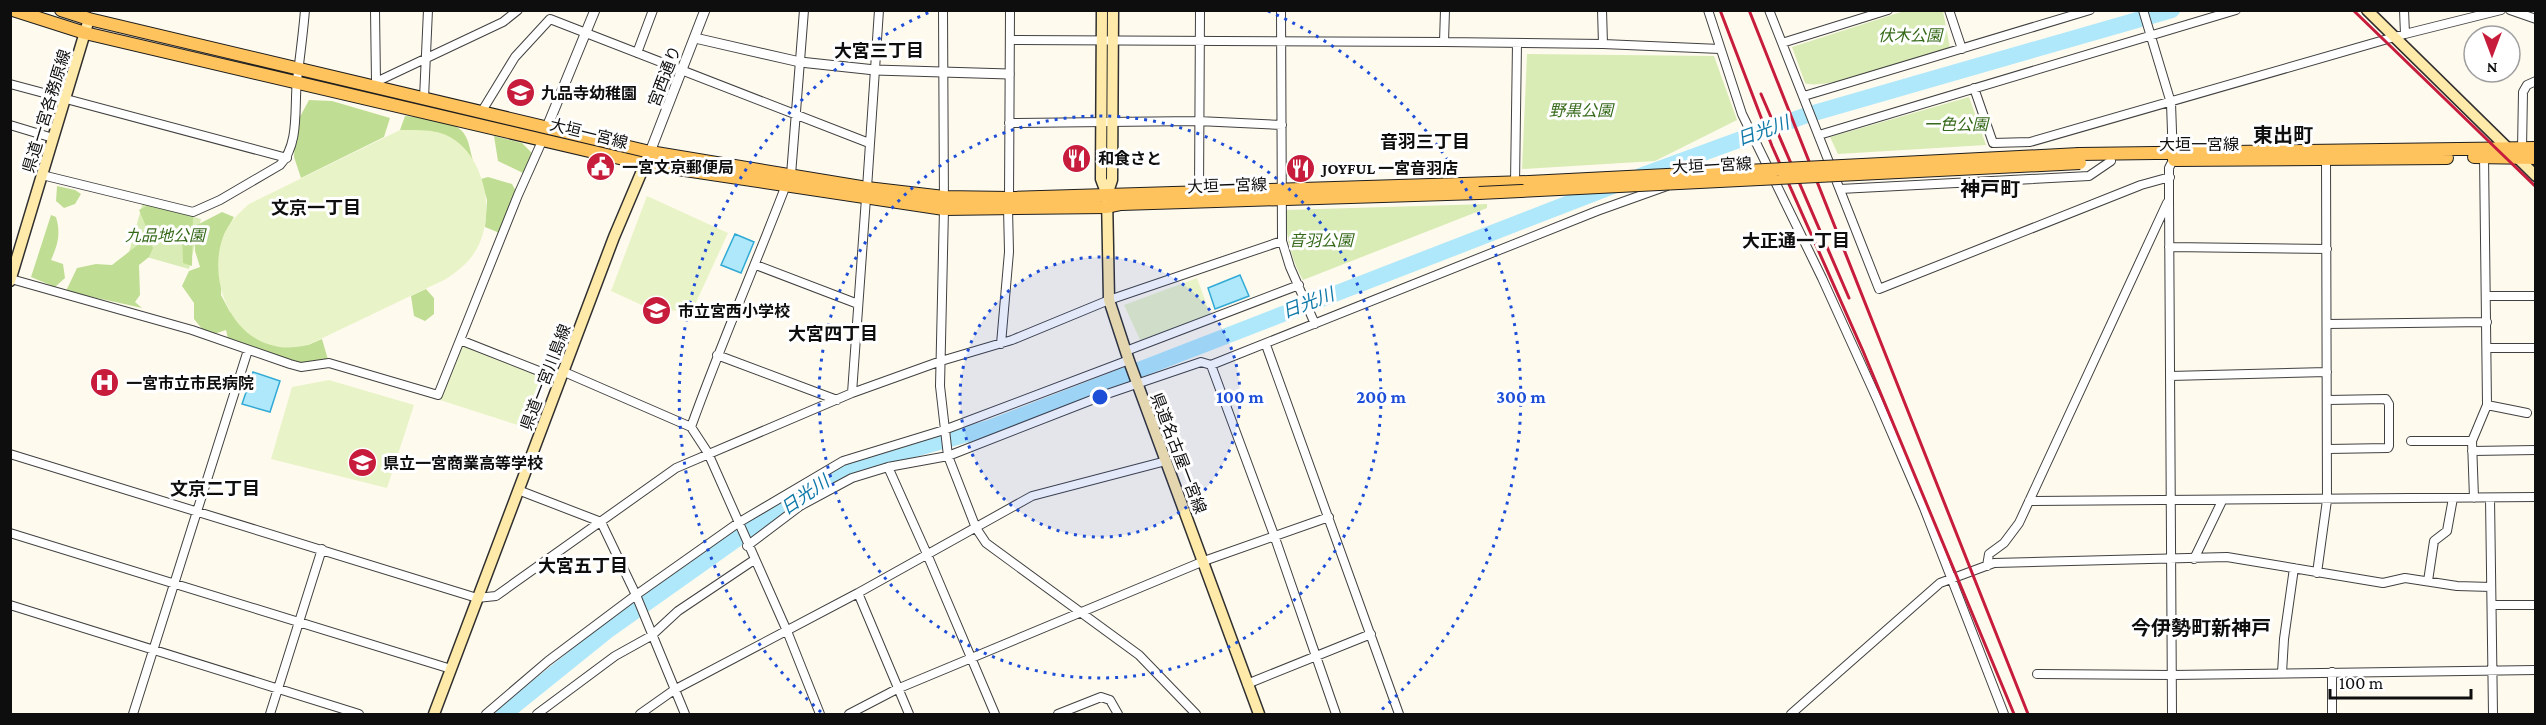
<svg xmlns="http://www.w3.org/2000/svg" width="2546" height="725" font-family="'Crimson Pro','Noto Sans JP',serif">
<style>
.green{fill:#d9ecb5}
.forest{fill:#bfde93}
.pitch{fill:#e9f3c8}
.water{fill:#afe8fa;stroke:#31aad6;stroke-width:1.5}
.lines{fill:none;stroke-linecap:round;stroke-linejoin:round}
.river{stroke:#afe8fa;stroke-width:16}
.minor-casing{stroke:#414141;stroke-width:10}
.tertiary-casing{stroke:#414141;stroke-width:11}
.secondary-casing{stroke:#303030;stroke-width:13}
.primary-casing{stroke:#1f1f1f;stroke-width:14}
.minor{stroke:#fff;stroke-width:8}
.tertiary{stroke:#fff;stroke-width:9}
.secondary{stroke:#ffeaa9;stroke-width:10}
.primary{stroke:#ffc35e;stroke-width:12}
.rail{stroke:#c71c3b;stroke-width:3}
.primary-bridge-casing{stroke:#1f1f1f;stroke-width:14;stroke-linecap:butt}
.primary-bridge{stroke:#ffc35e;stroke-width:12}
.ring{fill:none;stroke:#1d4ed8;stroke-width:3;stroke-dasharray:3 6}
.labels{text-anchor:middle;stroke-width:6;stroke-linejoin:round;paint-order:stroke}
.park-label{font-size:16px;font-style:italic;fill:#356a19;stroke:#fff}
.street-label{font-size:16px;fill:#0e0e0e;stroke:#fff}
.poi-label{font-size:16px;font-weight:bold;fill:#0e0e0e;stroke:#fff;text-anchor:start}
.neighbourhood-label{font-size:18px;font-weight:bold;fill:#0e0e0e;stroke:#fff}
.water-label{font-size:18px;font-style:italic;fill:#0e79a8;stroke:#fff}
.quarter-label{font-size:20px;font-weight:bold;fill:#0e0e0e;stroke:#fff}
.centre{fill:#1d4ed8;stroke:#fff;stroke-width:3}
.ring-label{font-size:18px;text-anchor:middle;font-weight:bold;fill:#1d4ed8;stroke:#fff;stroke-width:6;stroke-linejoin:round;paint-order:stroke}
</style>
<rect width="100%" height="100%" fill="#fffaee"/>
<path class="green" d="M1907,10L1943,11L1950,48C1925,56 1823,92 1805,83L1792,47Z
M1527,54L1714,56L1737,120L1655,161L1522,169Z
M1969,97L1986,145L1838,154L1830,137Z
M143,202L201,219L189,269L129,252Z
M1487,204V208L1303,280C1290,257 1286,236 1285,210Z"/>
<path class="forest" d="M309,100L332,101L390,118L384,137L301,178L294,157L295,126Z
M405,116C422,118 447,118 461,130C469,137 470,151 473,161C456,137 428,131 400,130Z
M494,136L522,143L535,156L527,175L498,161Z
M488,177L512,184L518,195L502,234L485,227L487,200L481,179Z
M57,186L75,190L81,194L75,204L64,208L56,201Z
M148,205L193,216L192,266L183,263L182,230L161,227L155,232L148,231L139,210Z
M222,212L234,217L224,235L221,295L230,312L308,345L322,339L329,363L301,367L229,343L226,330L208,336L194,319V303L182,286L189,271L200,267L195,251V226Z
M51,215L56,217C61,234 58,244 51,260L63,264L65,278L55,287L31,277Z
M148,237L153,248L149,257L139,265L140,295L135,302L142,308L66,291L77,268L96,264L112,265Z
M426,289L434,298V314L425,321L414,316L411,296Z"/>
<path class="pitch" d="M400,130C415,130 432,129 446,135C483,152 495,207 480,242C473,259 461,269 446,279L308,345C297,347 286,349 275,346C229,337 208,278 223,237C228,223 239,213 249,204Z
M647,196L728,233L693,309L657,312L611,291Z
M1197,278L1212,319L1142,344L1124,305Z
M461,342L547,372L527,428L440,400Z
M329,380L414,405L387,488L271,459L292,387Z"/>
<path class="water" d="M735,234L754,242L741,273L721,265Z
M1240,275L1249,296L1215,309L1208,288Z
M253,372L280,381L270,412L242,404Z"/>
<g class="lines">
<path class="river" d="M1640,176L1807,115L2172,10
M504,714L607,631L789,502L836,474L875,460L989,428L1613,186"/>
<defs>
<path id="minor" d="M375,10L376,82
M943,10L944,209L940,386L948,456L976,528L986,543L1139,655L1196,714
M1281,10L1282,241L1290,267L1315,324
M1602,10L1603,44
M1708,10L1742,114L1822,278L1877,399L1924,508L2004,714
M1769,10L1879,289L2141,185L2170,177
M1949,10L1962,49
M2143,10L2171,103L2173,160L2169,168V199L2172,714
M2404,10L2405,34
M2510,10L2536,19
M1010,40L1444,42L1603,44L1720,49
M1444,42L1445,10
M1782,43L1888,10
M637,53L653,10
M10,84L287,158
M372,87L376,82L503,22L518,10
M1974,88L1993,143L2030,142L2405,34L2501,10
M1804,96L2090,10
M424,98L428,10
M482,111L515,57L550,19L869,143
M1009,123L1198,121L1282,125
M10,125L53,138
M1819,135L2236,10
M2522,149L2523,92L2527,85L2536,81
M42,175L193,212L220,200L280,165C300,144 294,107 297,80C300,57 303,34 305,10
M791,175L804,10
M1515,183L1517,43
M867,188L879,10
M1840,189L2089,176L2111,161
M1199,192L1200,10
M1009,198L1010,10
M2169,247L2327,249
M756,265L858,304
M11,279L192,330L290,364L301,367L329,363L438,395L518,195L543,139
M2487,296H2536
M2327,324L2487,322
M460,340L559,379
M1001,344L1009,252L1008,208
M1266,345L1399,714
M2487,348H2536
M1126,351L1299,285
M717,355L837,400
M1211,365L1274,535L1336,714
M562,371L691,427L708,453L787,631L820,714
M2170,376L2327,372
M852,393L866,198
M2328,400L2386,399L2389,404V446L2388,448L2328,449
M2487,405L2527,413
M691,427C720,346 755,266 786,185
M2411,441H2472
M2472,451L2536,450
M10,454L477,598L496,596L676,468L852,393L941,361L1012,340L1109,300L1282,241
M888,467L927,554L995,714
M518,490L601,522L636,595L685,714
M2474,498L2472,441L2487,405L2484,155
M2490,498L2493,714
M2029,501L2536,497
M10,533L451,669
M747,546L800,506L852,478L888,467L948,456L1107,394L1201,362L1211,365L1597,211L1667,186
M2194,559L2222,501
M1987,566L1989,554L2004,543L2019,523L2167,203
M2317,573L2327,500L2326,155
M2428,581L2434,541L2447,531L2453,498
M858,593L909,714
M10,605L359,714
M2492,605H2536
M2332,672V714
M2282,673L2284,639L2294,568
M2037,674L2172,675L2536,670
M1247,684L1371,634
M133,714L248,350
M270,714L322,549
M486,714L548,661L636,595L738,523L843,461L944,430L1129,360
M537,714L615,656L651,636L678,611L754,560
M640,714L674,690L858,593L1032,496L1166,461
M849,714L897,689L1204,561L1329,517
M1058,714L1101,697L1110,700L1118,714
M1791,714L1940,583L1994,563L2227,557L2383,583L2405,578L2457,586L2491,587"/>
<path id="tertiary" d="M695,38L800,62L875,70L1009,74
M547,127L595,10
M650,152L705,10"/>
<path id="secondary" d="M1102,10L1101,179L1107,195
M1113,10L1112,180L1107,195L1109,300L1129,361L1259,714
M2367,10L2536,176
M10,281L89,19
M434,714L614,237L650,152"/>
<path id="primary" d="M13,10L85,33L645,164L944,209L1107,207L1121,204L1479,193
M61,10L89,19L650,152L867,188L944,197L1009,198L1529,182
M2079,154L2536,148
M2474,157L2536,158
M2174,160L2447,158"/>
</defs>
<use href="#minor" class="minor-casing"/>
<use href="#tertiary" class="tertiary-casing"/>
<use href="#secondary" class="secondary-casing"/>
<use href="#primary" class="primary-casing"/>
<use href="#minor" class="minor"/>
<use href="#tertiary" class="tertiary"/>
<use href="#secondary" class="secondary"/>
<use href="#primary" class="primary"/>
<path class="rail" d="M1720,10L1772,146L1863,351L2014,714
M1749,10L2028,714
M2353,10L2536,187
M1761,94L1849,298"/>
<defs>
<path id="primary-bridge" d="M1529,182L2079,154
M1479,193L2080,163"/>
</defs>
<use href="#primary-bridge" class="primary-bridge-casing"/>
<use href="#primary-bridge" class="primary-bridge"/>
</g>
<circle cx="1100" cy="397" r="140" fill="#1d4ed8" fill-opacity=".12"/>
<g class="ring">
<circle cx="1100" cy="397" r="140"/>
<circle cx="1100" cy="397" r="281"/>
<path d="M821 712A421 421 0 0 1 932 11M1268 11A421 421 0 0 1 1379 712"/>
</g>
<defs>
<symbol id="school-disc" viewBox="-11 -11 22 22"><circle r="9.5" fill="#c71c3b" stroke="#fff"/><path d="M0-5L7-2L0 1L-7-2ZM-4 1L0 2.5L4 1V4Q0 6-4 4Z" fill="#fff"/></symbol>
<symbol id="restaurant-disc" viewBox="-11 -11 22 22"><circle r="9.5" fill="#c71c3b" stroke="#fff"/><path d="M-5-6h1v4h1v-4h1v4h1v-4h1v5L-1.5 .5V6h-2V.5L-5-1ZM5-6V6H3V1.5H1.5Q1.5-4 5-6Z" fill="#fff"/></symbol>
<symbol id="civic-disc" viewBox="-11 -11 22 22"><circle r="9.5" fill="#c71c3b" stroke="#fff"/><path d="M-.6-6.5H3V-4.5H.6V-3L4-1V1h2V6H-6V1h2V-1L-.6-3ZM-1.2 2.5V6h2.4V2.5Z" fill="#fff"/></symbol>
<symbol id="hospital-disc" viewBox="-11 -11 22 22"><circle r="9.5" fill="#c71c3b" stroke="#fff"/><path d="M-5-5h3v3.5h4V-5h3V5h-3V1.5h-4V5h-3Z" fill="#fff"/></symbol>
</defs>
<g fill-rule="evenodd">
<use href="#school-disc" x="504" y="76" width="33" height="33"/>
<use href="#restaurant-disc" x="1060" y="142" width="33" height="33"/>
<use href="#civic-disc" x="584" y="150" width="33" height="33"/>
<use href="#restaurant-disc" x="1284" y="152" width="33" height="33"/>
<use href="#school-disc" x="640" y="294" width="33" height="33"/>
<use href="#hospital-disc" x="88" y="366" width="33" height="33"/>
<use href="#school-disc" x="346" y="446" width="33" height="33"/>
</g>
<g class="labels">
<g class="park-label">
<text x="1910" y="41">伏木公園</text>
<text x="1581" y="116">野黒公園</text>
<text x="1956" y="130">一色公園</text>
<text x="165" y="241">九品地公園</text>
<text x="1321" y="246">音羽公園</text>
</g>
<g class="street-label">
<text transform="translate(664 76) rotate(-69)" y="6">宮西通り</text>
<text transform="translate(46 111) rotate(-73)" y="6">県道一宮各務原線</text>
<text transform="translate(589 133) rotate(14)" y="6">大垣一宮線</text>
<text x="2199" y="150">大垣一宮線</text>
<text transform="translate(1712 165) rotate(-3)" y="6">大垣一宮線</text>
<text transform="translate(1227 185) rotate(-2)" y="6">大垣一宮線</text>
<text transform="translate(545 377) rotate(-69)" y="6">県道一宮川島線</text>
<text transform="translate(1179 453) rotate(69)" y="6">県道名古屋一宮線</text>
</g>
<g class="poi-label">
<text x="541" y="99">九品寺幼稚園</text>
<text x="1098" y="164">和食さと</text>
<text x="622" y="173">一宮文京郵便局</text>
<text x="1322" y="174">JOYFUL 一宮音羽店</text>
<text x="678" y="317">市立宮西小学校</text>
<text x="126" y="389">一宮市立市民病院</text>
<text x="383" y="469">県立一宮商業高等学校</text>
</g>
<g class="neighbourhood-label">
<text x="879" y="57">大宮三丁目</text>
<text x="1425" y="148">音羽三丁目</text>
<text x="316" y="214">文京一丁目</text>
<text x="1796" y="247">大正通一丁目</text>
<text x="833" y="340">大宮四丁目</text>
<text x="215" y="495">文京二丁目</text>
<text x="583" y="572">大宮五丁目</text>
</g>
<g class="water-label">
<text transform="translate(1763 131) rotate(-20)" y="6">日光川</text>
<text transform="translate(1308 303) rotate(-21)" y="6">日光川</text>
<text transform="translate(805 495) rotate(-35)" y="6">日光川</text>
</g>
<g class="quarter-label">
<text x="2283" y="142">東出町</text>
<text x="1990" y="196">神戸町</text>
<text x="2201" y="635">今伊勢町新神戸</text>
</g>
</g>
<circle cx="1100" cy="397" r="9" class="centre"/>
<g class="ring-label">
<text x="1240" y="403">100 m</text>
<text x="1381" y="403">200 m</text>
<text x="1521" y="403">300 m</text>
</g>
<rect width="2546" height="725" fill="none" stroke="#0e0e0e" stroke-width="24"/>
<g transform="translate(2492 54) rotate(180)"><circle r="28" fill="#ffffff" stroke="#9f9f9f" stroke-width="1.5"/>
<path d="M0-4.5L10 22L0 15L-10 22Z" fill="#c71c3b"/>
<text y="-9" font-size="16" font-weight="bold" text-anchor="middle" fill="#0e0e0e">N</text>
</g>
<path d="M2330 689v9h141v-9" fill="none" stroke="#0e0e0e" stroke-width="3"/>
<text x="2339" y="689" font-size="18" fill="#0e0e0e" stroke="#ffffff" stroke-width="4.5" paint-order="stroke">100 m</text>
</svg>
